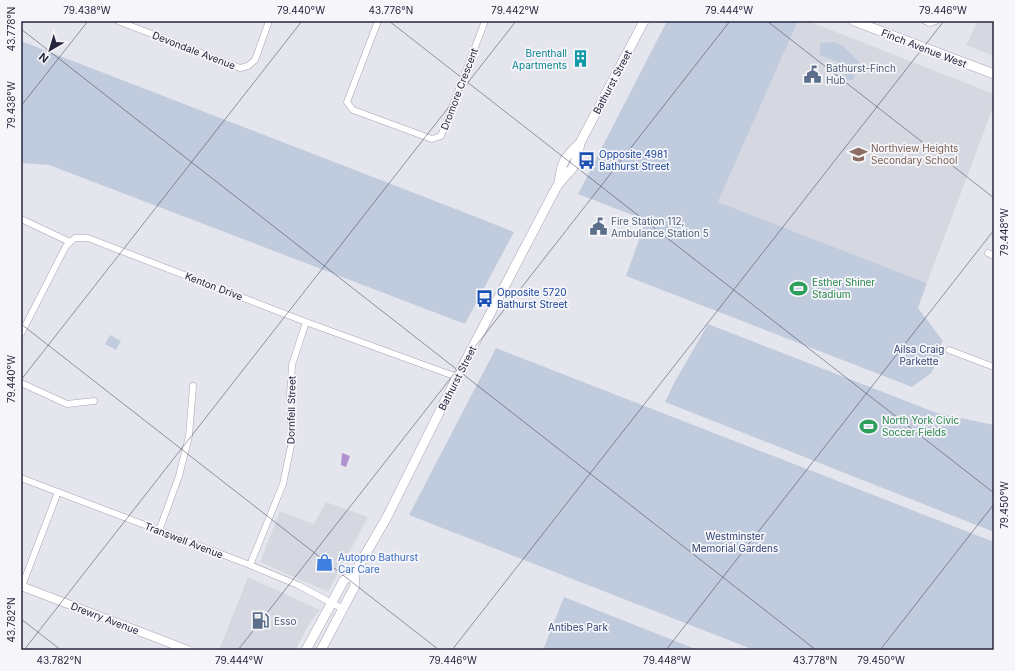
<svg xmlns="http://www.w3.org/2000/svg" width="1015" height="671" font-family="Inter,sans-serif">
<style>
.built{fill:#d6d8e1}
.green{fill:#c0ccdd}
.water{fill:#ae91ce}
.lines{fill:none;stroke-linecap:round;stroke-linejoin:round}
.minor-casing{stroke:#a4a4b2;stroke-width:7}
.tertiary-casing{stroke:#a4a4b2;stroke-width:9}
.secondary-casing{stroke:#a4a5b8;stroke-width:10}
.minor{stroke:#fff;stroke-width:6}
.tertiary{stroke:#fff;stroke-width:8}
.secondary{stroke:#fff;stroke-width:9}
.ticks{fill:none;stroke:#26253e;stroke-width:1;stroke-opacity:0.45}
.labels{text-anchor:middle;stroke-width:3.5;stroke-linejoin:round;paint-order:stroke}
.street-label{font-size:10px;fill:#26253e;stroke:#f6f6fa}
.culture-label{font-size:10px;fill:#0d838f;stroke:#f6f6fa;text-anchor:end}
.service-label{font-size:10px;fill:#4e5e75;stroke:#f6f6fa;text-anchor:start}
.education-label{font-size:10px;fill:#785e54;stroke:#f6f6fa;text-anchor:start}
.transit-label{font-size:10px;fill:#164399;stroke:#f6f6fa;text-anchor:start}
.leisure-label{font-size:10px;fill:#27864d;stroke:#f6f6fa;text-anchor:start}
.park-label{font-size:10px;fill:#324573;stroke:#f6f6fa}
.shop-label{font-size:10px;fill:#366cbe;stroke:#f6f6fa;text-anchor:start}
.neatline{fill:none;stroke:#26253e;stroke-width:1.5}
.ticks-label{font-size:10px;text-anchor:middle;fill:#26253e}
</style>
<rect width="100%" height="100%" fill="#e5e6ed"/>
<path class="built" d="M798,21H808L994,94V105L927,283L718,202Z
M978,21H994V56L966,45Z
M326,502L368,517L328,592L260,562L280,511L314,524Z
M248,577L320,610L311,621L295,650H219Z"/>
<path class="green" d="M667,21H798L718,202L927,283L918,308L943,341L938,348L940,357L931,373L912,387L626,276L646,220L578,194Z
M21,41L466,213L514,232L465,324L49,165L21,163Z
M835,42L842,45L859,62L853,80L837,81L836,67L838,62L820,55V43Z
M708,324L937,413L994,425V532L665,402L674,383Z
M110,335L121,341L116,350L105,344Z
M496,348L994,542V650H754L409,515Z
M564,597L698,650H543Z"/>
<path class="water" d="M342,453L350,456L346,467L341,465Z"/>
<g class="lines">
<defs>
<path id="minor" d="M118,21L240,68L248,66L255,60L269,21
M378,21L347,102L353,110L432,139L441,136L485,21
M925,21L930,23L936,21
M21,219L70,242
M988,253L994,256
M21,334L66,246L75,238H88L306,322L457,377
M949,350L994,367
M21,383L67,404L94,401
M21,478L250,565L298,585L343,609
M159,531L179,476L189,436L193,386
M250,565L283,484L292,441L290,395L292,365L306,322
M22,586L58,492"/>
<path id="tertiary" d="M21,586L188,650"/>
<path id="secondary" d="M854,21L994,74
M559,182C562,161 564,158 580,143
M306,650L344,580L354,574L387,517L457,377L555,190C559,182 565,177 571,170C577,163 578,153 580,143L644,21
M321,650L355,586L354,574"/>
</defs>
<use href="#minor" class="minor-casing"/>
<use href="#tertiary" class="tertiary-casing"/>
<use href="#secondary" class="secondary-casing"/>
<use href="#minor" class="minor"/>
<use href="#tertiary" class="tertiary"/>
<use href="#secondary" class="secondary"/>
</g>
<path class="ticks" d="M389,21L994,493M767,21L994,198M21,29L816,650M21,106L88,21M21,324L439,650M21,380L302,21M21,619L61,650M24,650L516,21M238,650L730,21M452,650L944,21M666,650L994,230M880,650L994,504"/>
<defs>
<symbol id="building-bare" viewBox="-9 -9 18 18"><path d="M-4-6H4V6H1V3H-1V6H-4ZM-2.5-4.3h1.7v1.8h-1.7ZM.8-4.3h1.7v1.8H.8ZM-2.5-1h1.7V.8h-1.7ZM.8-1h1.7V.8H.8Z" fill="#0f9aa8" stroke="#f6f6fa" stroke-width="2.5" paint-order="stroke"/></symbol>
<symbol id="civic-bare" viewBox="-9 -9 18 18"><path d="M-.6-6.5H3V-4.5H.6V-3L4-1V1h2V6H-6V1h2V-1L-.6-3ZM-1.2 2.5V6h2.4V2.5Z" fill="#5c6f8a" stroke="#f6f6fa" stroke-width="2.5" paint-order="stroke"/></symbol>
<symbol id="school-bare" viewBox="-9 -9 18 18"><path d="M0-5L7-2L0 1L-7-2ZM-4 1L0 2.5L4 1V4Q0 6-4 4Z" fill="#8d6e63" stroke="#f6f6fa" stroke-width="2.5" paint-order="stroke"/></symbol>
<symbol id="bus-bare" viewBox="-9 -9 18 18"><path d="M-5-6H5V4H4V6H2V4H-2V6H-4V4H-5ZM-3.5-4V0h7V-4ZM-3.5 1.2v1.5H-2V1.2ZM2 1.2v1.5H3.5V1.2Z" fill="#1a4fb4" stroke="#f6f6fa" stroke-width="2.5" paint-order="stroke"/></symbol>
<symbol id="stadium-bare" viewBox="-9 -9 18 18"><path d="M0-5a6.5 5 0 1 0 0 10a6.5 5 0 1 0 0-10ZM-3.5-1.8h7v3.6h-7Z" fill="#2e9e5b" stroke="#f6f6fa" stroke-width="2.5" paint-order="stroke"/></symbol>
<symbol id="shop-bare" viewBox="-9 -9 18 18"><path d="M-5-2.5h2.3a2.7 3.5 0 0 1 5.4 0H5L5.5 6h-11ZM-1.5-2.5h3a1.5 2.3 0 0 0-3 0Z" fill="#3f7fe0" stroke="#f6f6fa" stroke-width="2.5" paint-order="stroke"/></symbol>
<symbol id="fuel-bare" viewBox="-9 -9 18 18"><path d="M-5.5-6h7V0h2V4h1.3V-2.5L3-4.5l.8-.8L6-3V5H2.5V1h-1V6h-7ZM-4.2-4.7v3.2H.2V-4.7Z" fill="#5c6f8a" stroke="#f6f6fa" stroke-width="2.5" paint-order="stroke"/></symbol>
</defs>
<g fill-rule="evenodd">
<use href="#building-bare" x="568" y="46" width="25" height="25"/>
<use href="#civic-bare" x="800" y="62" width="25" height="25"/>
<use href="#school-bare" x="846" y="142" width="25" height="25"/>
<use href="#bus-bare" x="574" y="148" width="25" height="25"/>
<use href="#civic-bare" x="586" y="214" width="25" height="25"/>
<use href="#stadium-bare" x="786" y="276" width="25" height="25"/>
<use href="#bus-bare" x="472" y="286" width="25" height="25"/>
<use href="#stadium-bare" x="856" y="414" width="25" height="25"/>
<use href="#shop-bare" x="312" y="550" width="25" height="25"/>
<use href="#fuel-bare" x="248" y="608" width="25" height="25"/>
</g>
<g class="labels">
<g class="street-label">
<text transform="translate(924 48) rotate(21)" y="4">Finch Avenue West</text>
<text transform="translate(194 50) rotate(21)" y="4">Devondale Avenue</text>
<text transform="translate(612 82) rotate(-62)" y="4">Bathurst Street</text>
<text transform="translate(459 89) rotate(-69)" y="4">Dromore Crescent</text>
<text transform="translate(214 286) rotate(21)" y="4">Kenton Drive</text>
<text transform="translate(457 378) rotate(-63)" y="4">Bathurst Street</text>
<text transform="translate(291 410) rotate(-89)" y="4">Dornfell Street</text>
<text transform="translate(184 540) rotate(21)" y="4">Transwell Avenue</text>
<text transform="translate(105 618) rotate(21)" y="4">Drewry Avenue</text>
</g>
<g class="culture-label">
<text x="567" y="57">Brenthall<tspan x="567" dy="12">Apartments</tspan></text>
</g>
<g class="service-label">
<text x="826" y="72">Bathurst-Finch<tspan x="826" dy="12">Hub</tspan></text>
<text x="611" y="225">Fire Station 112,<tspan x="611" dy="12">Ambulance Station 5</tspan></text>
<text x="274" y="625">Esso</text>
</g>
<g class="education-label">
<text x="871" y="152">Northview Heights<tspan x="871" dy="12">Secondary School</tspan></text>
</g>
<g class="transit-label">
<text x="599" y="158">Opposite 4981<tspan x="599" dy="12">Bathurst Street</tspan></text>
<text x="497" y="296">Opposite 5720<tspan x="497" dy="12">Bathurst Street</tspan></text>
</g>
<g class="leisure-label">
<text x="812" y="286">Esther Shiner<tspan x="812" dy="12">Stadium</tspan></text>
<text x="882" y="424">North York Civic<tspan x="882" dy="12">Soccer Fields</tspan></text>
</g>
<g class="park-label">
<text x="919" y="353">Ailsa Craig<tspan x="919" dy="12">Parkette</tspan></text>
<text x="735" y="540">Westminster<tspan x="735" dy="12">Memorial Gardens</tspan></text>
<text x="578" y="631">Antibes Park</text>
</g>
<g class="shop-label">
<text x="338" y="561">Autopro Bathurst<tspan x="338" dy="12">Car Care</tspan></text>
</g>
</g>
<rect width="1015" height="671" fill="none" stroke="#f6f6fa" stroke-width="44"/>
<g transform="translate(50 50) rotate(218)" stroke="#f6f6fa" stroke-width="3" paint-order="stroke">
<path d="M0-3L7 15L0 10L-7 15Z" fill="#26253e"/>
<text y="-6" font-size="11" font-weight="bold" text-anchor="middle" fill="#26253e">N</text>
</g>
<rect x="22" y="22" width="971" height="627" class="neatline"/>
<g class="ticks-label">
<text x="87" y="14">79.438°W</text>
<text x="301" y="14">79.440°W</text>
<text x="391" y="14">43.776°N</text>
<text x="515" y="14">79.442°W</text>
<text x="729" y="14">79.444°W</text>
<text x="943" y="14">79.446°W</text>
<text transform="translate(11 29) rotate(-90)" y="4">43.778°N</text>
<text transform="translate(11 105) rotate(-90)" y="4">79.438°W</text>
<text transform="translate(1004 232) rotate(-90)" y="4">79.448°W</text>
<text transform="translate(11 379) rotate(-90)" y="4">79.440°W</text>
<text transform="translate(1004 505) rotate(-90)" y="4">79.450°W</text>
<text transform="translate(11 620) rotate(-90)" y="4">43.782°N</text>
<text x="59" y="664">43.782°N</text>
<text x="239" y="664">79.444°W</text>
<text x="453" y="664">79.446°W</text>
<text x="667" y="664">79.448°W</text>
<text x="815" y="664">43.778°N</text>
<text x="881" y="664">79.450°W</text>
</g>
</svg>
